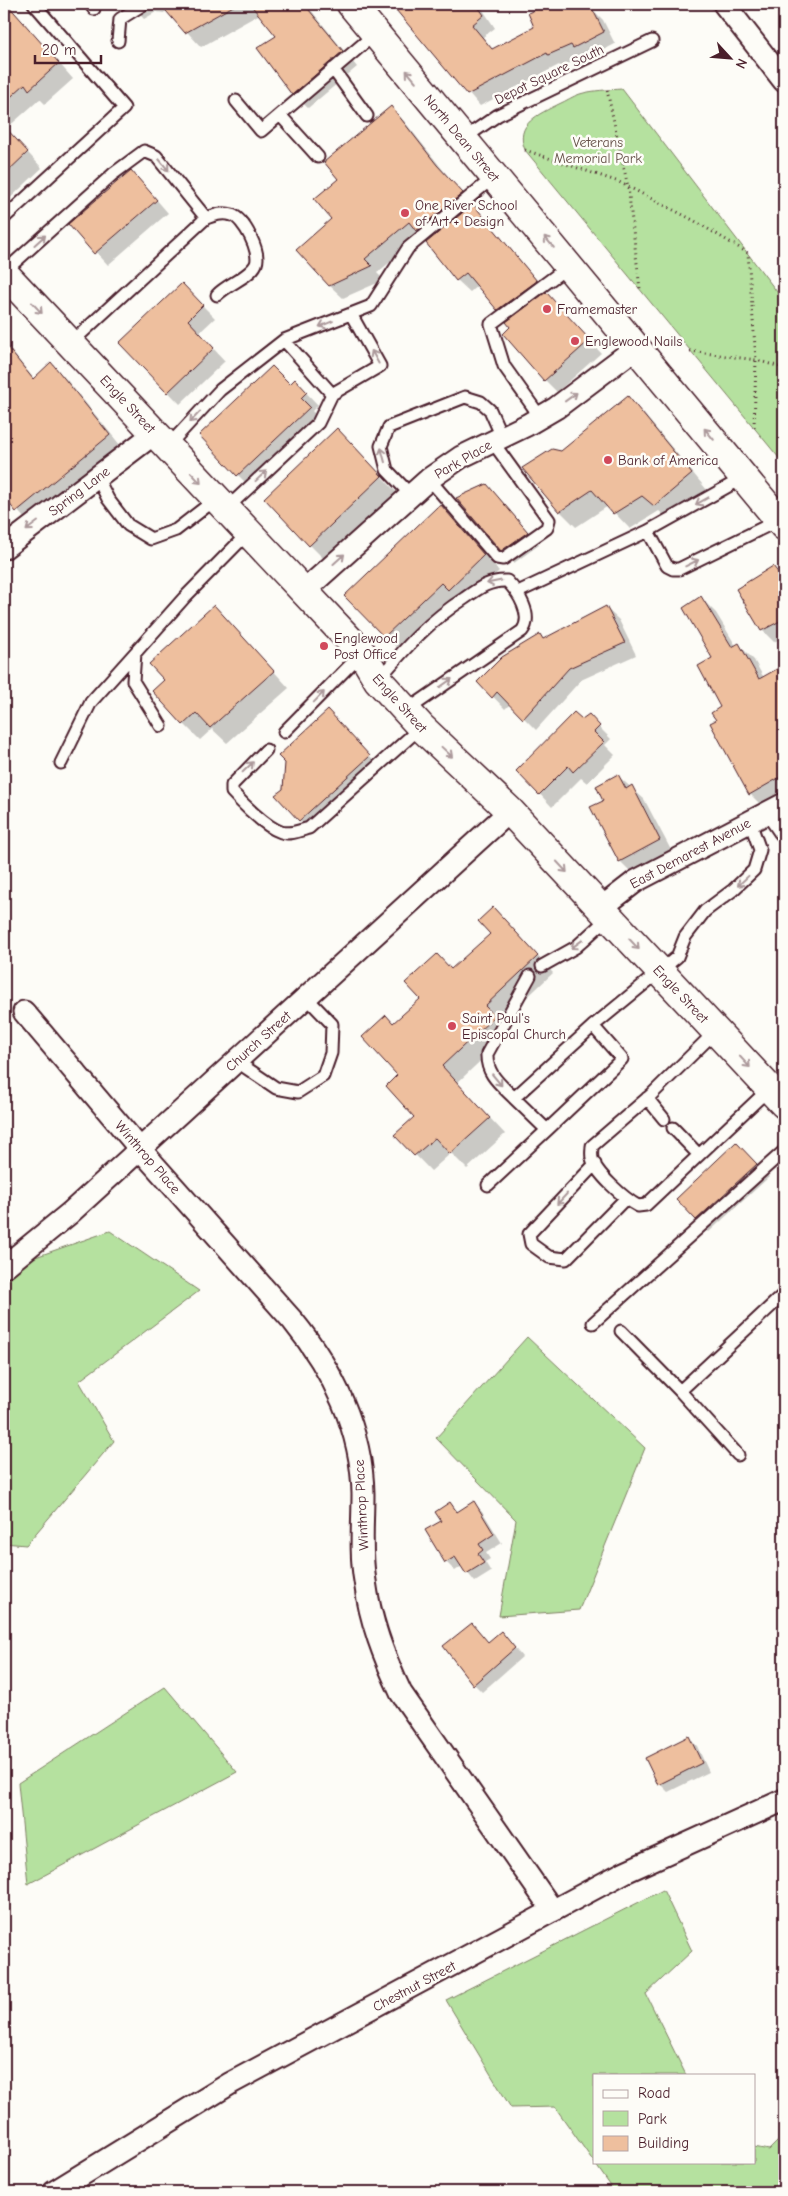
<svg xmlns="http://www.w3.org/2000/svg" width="788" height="2196" font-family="'Comic Neue',sans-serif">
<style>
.green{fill:#b5e19f;stroke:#808065}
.shadow{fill:#0003}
.building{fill:#eebf9e;stroke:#4a1f2b}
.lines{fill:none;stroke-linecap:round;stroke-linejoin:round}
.lane-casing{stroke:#4a1f2b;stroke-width:15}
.street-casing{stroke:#4a1f2b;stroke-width:25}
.primary-casing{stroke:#4a1f2b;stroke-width:31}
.path{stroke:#4a1f2b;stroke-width:3;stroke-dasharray:1 4;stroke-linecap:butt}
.lane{stroke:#fdfcf7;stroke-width:11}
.street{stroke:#fdfcf7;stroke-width:21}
.primary{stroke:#fdfcf7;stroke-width:28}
.oneway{stroke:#ac999b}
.poi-dot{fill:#d1495b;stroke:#fdfcf7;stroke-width:2}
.labels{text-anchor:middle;stroke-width:5;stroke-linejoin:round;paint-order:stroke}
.street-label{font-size:14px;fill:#4a1f2b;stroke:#fdfcf7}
.park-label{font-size:14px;fill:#655048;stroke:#fdfcf7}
.poi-label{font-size:14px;fill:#4a1f2b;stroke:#fdfcf7;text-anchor:start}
</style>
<rect width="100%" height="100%" fill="#fdfcf7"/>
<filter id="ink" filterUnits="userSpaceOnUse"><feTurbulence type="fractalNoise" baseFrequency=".02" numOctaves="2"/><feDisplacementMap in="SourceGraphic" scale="10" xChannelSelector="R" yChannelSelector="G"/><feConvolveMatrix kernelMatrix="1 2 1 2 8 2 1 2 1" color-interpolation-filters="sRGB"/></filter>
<g filter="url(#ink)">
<path class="green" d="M622,89L784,301V464L525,150C514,124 539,114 559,104C566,101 573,96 580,94C593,90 608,90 622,89Z
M110,1231L199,1291L79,1381L114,1441L26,1545L4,1543V1268Z
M527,1337L645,1448L579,1610L499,1616L516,1520L436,1438Z
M165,1687L237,1772L28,1884L18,1783Z
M663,1890L692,1951L646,1994L686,2075H594V2162H754V2147L769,2150L784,2135V2192H615L555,2107L511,2108L446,2000Z"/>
<path class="shadow" d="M4,4H7L73,79L45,104L40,99L6,129L42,168L4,204Z
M130,4H306L357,67L308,108L293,94L278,36L260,14L201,47L167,10L164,13L156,12L144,19Z
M392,4H479L495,28L483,37L493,50L536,28L529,14L550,4H587L603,20L615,44L586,59L583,57L561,67L559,65L480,106Z
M773,4H784V17Z
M391,108L404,121L451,180L485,218L548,294L546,295L601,353L557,392L545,380L509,321L478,285L470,292L457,280L422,235L377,273L384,280L343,298L329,285L332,219L339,180Z
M143,184L168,213L108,265L70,224Z
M182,285L215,318L199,333L225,361L180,404L121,343Z
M4,342L34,379L51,364L66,379L125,451L32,527L4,495Z
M295,381L318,405L312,411L321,420L250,487L238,475L290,385Z
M628,398L644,414L707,490L671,521L659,511L630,529L608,506L576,527L560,511L561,452Z
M353,446L397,493L326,561L310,545Z
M487,485L539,545L514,563L458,499Z
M441,506L499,571L464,605L457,598L401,652L346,596Z
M773,568L784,579V637L774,642L762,630Z
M701,598L716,613L736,646L739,645L754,660L764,678L784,666V799L766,810L750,794L718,720L722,707Z
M606,608L619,620L636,655L581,680L536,730L510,704L505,709L479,682L544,640Z
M230,623L289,688L227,743L212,729L200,740L184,724Z
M588,716L611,739L605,745L615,755L587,783L581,778L552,807L518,771Z
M340,724L381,769L312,833L277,795Z
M618,776L644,799L672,852L632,873L620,861L605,801Z
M509,925L553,973L500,1023L510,1033L457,1083L505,1134L467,1169L451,1153L431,1171L396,1135L416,1117L399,1075L394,1025L491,934Z
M749,1156L769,1177L709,1232L678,1199Z
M473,1503L482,1511L502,1543L486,1553L490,1559L485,1562L491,1572L475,1582L462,1566L455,1571L446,1562L426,1531L442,1521L450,1504L459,1512Z
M509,1641L522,1657L482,1692L474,1684L489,1643Z
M688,1738L697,1746L709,1772L668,1792L660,1784Z"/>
<path class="building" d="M4,4H7L59,63L29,90L25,84L4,103Z
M160,4H237L185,33Z
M250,4H304L343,51L292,95L257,48L276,36Z
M391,4H476L484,15L472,25L492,49L534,27L528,13L547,4H590L604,32L573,48L571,45L548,55L547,53L467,95Z
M391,106L437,165L463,193L416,231L409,222L365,259L372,266L329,286L296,250L331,219L314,199L338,179L324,162Z
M4,126L28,152L4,175Z
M131,170L157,200L94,254L68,224Z
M473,204L537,281L497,310L466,273L456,281L426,243Z
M182,283L203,305L188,320L214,348L167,393L119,343Z
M546,292L590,340L544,381L503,334L510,327L506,322Z
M4,343L33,379L51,362L110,435L16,512L4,497Z
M272,366L290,384L295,379L307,392L301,398L310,407L237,476L199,435Z
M628,396L692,474L654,506L642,496L613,514L592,490L559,512L522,468L552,449L561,451Z
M337,428L382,476L309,546L264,498Z
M487,484L528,532L501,551L456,498Z
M441,505L484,555L448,590L441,583L384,637L344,596L437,507Z
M773,566L784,580V619L761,631L736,589Z
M701,596L732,647L739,643L759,679L784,665V775L749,795L710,723L716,720L711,713L720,707L698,666L712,658L683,608Z
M214,605L274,671L210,728L196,713L183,725L152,691L164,680L149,664Z
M606,606L625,643L569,668L523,719L497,692L492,698L477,682L502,657L540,634L543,639Z
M328,710L370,756L299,821L275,795L283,789L285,763L278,756Z
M574,712L582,719L589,714L600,726L594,732L604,742L573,772L568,766L539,795L516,771Z
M618,774L626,789L632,785L660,840L619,862L590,807L603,801L596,786Z
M493,907L538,956L485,1006L495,1016L442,1066L490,1118L450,1154L435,1138L414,1156L394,1135L414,1117L386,1086L397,1075L362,1037L386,1015L393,1023L420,999L405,983L437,954L451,969L490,934L478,921Z
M736,1142L757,1164L696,1220L676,1199Z
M474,1501L494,1534L479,1544L483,1550L478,1554L484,1563L466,1574L455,1557L445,1563L425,1530L441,1521L435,1512L450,1502L457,1512Z
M472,1623L488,1642L501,1631L515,1648L473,1685L443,1646Z
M689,1736L702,1763L658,1785L645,1758Z"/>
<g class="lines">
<defs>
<path id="lane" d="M90,4L94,9
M118,41L120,19L144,4
M333,69L367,116
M236,101L261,131L376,33
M280,115L318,157
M463,139L498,115L652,41
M4,218L124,108L34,4
M4,272L113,174L144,151L156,156L206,218
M71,343L206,218C215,215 222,212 232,215C244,219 261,252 256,264C250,277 227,284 217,295
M332,394L380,366L351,314
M541,418L504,366L491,324L569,266
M167,447L220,390L284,340L371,306L408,248L495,176
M97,477L108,499L128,525L151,539L176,530L216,499
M429,479L497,558L503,559L547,528L549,520L492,441
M410,494L387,470L381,446L389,427L465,397L481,402L490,410L502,437
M226,509L318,423L332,394L284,340
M648,531L667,566L673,569H679L779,520
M518,592L648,531L743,478
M378,680C406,647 429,621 465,598C479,588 490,580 507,581C518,592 534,616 522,631L406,711
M161,726L133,681L135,653L184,598L248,533
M284,732L362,653
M266,750L232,785V792C243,804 266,827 281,832C290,835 301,830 309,828L421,727
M61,763L91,702L135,653
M542,966L576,947L609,917
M593,1026L622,1059L547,1130L514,1098L593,1026L677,957L685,937L705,911L733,890L754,870L760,850L750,822
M716,1031L651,1095L592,1146C592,1149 591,1154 592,1158C595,1173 625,1199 638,1206L646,1205L770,1088
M236,1061L276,1088L298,1092L323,1076L331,1053L332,1024L306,997
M514,1098C500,1084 486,1074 487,1054L530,976
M647,1098L664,1119
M673,1128L699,1155
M595,1164L529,1234L531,1244L549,1257L566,1259L625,1199
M488,1185L547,1130
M593,1323L784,1151
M621,1331L680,1391
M738,1455L680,1391L784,1294"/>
<path id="street" d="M724,4L784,81
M4,548L155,433
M303,592L429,479L461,457L527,425L556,408L637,347
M771,811L784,830
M601,908L636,881L784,804
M24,1012L140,1149L293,1321C333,1370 362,1430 363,1494C363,1523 360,1553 365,1581C370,1621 384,1657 401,1693L553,1911
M4,1267L70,1213L510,811
M54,2192L231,2083L625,1872L784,1800"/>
<path id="primary" d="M351,4L784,526
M4,273L362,653L378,680L421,727L510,811L784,1104"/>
</defs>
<use href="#lane" class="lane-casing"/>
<use href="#street" class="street-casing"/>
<use href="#primary" class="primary-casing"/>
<path class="path" d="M607,90L628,187L640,289
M525,150L619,182L693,220L748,253L756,360L754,427
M690,351L756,360L784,368"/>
<use href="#lane" class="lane"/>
<use href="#street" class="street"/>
<use href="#primary" class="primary"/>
</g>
<defs><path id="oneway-shaft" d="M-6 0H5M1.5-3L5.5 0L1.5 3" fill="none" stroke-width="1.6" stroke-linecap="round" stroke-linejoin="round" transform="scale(1.25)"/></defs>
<g class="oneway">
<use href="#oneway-shaft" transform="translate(411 76) rotate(-130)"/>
<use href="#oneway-shaft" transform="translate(164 165) rotate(50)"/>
<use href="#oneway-shaft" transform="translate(40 240) rotate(-42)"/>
<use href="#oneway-shaft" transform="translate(549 242) rotate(-130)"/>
<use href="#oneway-shaft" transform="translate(37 308) rotate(47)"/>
<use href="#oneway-shaft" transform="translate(326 324) rotate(158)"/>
<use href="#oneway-shaft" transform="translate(375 357) rotate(-119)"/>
<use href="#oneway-shaft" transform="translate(571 397) rotate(-36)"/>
<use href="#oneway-shaft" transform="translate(195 417) rotate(133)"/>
<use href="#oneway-shaft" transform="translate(709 434) rotate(-130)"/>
<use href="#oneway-shaft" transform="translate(383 455) rotate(-105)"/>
<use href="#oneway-shaft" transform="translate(261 476) rotate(-43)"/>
<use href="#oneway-shaft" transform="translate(196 478) rotate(47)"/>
<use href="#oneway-shaft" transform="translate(702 501) rotate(151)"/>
<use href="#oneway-shaft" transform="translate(32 526) rotate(143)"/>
<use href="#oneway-shaft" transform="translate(339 559) rotate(-42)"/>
<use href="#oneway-shaft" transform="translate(692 563) rotate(-26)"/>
<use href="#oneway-shaft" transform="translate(494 582) rotate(169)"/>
<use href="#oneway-shaft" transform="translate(446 683) rotate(-35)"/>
<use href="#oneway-shaft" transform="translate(319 697) rotate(-46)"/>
<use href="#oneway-shaft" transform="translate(447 752) rotate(43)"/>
<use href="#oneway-shaft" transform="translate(248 767) rotate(-44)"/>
<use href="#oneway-shaft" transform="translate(562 867) rotate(47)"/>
<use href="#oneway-shaft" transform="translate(743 881) rotate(137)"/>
<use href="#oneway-shaft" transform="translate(577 944) rotate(144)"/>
<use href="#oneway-shaft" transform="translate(634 944) rotate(47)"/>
<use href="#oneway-shaft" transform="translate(745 1062) rotate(47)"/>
<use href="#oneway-shaft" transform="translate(497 1080) rotate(50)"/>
<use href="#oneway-shaft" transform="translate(562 1199) rotate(133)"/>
</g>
</g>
<g class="poi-dot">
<circle cx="405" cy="213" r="5"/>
<circle cx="547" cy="309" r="5"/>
<circle cx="575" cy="341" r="5"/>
<circle cx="608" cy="460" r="5"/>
<circle cx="324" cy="646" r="5"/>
<circle cx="452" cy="1026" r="5"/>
</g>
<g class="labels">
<g class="street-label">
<text transform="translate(549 74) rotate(-26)" y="5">Depot Square South</text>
<text transform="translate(462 138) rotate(50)" y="5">North Dean Street</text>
<text transform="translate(128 404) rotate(47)" y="5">Engle Street</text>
<text transform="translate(463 459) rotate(-30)" y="5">Park Place</text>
<text transform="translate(79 491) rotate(-37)" y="5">Spring Lane</text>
<text transform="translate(400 703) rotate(48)" y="5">Engle Street</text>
<text transform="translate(690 853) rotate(-28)" y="5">East Demarest Avenue</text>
<text transform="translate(681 994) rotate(47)" y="5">Engle Street</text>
<text transform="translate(258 1041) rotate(-42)" y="5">Church Street</text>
<text transform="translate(148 1157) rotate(49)" y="5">Winthrop Place</text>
<text transform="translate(361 1505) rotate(-93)" y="5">Winthrop Place</text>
<text transform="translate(414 1986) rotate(-28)" y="5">Chestnut Street</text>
</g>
<g class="park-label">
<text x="598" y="147">Veterans<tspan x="598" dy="16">Memorial Park</tspan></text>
</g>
<g class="poi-label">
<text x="415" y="210">One River School<tspan x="415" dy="16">of Art + Design</tspan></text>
<text x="557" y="314">Framemaster</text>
<text x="585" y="346">Englewood Nails</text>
<text x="618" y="465">Bank of America</text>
<text x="334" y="643">Englewood<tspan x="334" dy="16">Post Office</tspan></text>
<text x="462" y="1023">Saint Paul's<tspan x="462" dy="16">Episcopal Church</tspan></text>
</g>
</g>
<rect width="788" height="2196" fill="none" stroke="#fdfcf7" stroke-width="20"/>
<rect x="10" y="10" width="768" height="2176" fill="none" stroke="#4a1f2b" stroke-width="2" filter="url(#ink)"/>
<rect x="593" y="2074" width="162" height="90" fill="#fdfcf7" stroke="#b5a4a5"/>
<rect x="603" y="2090" width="25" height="8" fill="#fdfcf7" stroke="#b5a4a5"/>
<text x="638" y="2098" font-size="15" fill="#4a1f2b">Road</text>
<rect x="603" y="2111" width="25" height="15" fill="#b5e19f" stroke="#b5a4a5"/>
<text x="638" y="2124" font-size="15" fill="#4a1f2b">Park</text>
<rect x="603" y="2136" width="25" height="15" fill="#eebf9e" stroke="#b5a4a5"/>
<text x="638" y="2148" font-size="15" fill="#4a1f2b">Building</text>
<g transform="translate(730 58) rotate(116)" stroke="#fdfcf7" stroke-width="4" paint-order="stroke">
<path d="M0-4L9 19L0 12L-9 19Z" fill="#4a1f2b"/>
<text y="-8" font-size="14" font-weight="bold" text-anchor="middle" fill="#4a1f2b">N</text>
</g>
<path d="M35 55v8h66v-8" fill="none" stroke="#4a1f2b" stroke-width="2.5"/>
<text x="42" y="55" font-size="15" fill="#4a1f2b" stroke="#fdfcf7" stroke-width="4" paint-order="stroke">20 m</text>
</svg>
